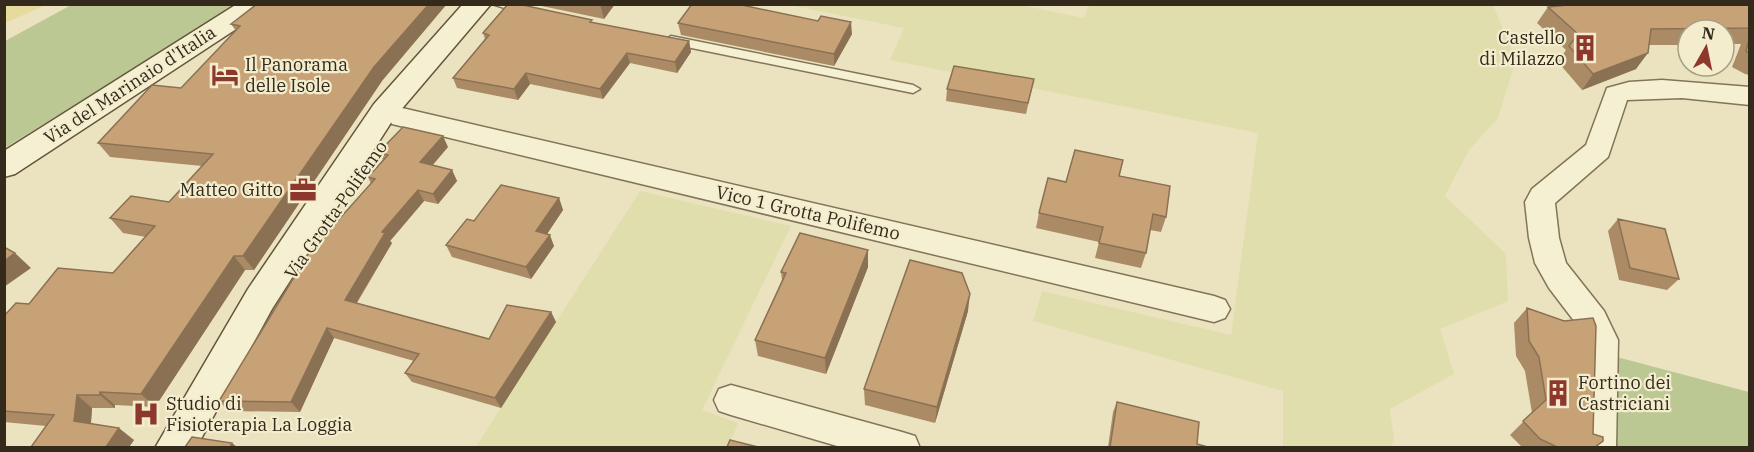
<svg xmlns="http://www.w3.org/2000/svg" width="1754" height="452" font-family="'IBM Plex Serif',serif">
<style>
.farmland{fill:#e0dead}
.green{fill:#bcc894}
.sand{fill:#e6db9d}
.lines{fill:none;stroke-linecap:round;stroke-linejoin:round}
.lane-casing{stroke:#827459;stroke-width:3}
.street-casing{stroke:#827459;stroke-width:3}
.secondary-casing{stroke:#64553c;stroke-width:3}
.lane{fill:#f6f0d2;fill-rule:evenodd}
.street{fill:#f6f0d2;fill-rule:evenodd}
.secondary{fill:#f6f0d2;fill-rule:evenodd}
.wall{fill:#ab8b66}
.shaded-wall{fill:#8b7153}
.building{fill:#c7a277;stroke:#8b7153;stroke-width:1.5}
.labels{text-anchor:middle;stroke-width:4.5;stroke-linejoin:round;paint-order:stroke}
.poi-label{font-size:18px;fill:#332a1c;stroke:#f3edce;text-anchor:start}
.street-label{font-size:18px;fill:#332a1c;stroke:#f3edce}
</style>
<rect width="100%" height="100%" fill="#ebe3bf"/>
<path class="farmland" d="M1016,4L1084,18L1089,4L1493,5L1516,60L1498,118L1469,150L1445,196L1506,254L1508,301L1440,329L1454,374L1390,409L1394,439L1391,447H1283V391L1033,321L1042,291L1231,335L1258,133L890,60L904,28L789,5Z
M640,191L791,226L702,410L738,423L728,447L475,448Z"/>
<path class="green" d="M73,4H236V5L5,148V41Z
M1613,356L1749,392V447L1611,448Z"/>
<path class="sand" d="M5,4H46V5L5,23Z"/>
<g class="lines">
<defs>
<path id="lane" d="M492,4H516L530,10L524,14Z
M671,36L913,85L920,89L913,93L667,43L665,40Z"/>
<path id="street" d="M1662,80L1750,87V105L1682,98L1627,100L1608,157L1555,203L1559,238L1566,263L1604,311L1618,340L1616,448H1580L1584,340L1581,330L1549,288L1535,263L1529,238L1525,202L1532,189L1586,145L1607,88L1629,82Z
M402,108L1214,296L1225,300L1230,309L1225,318L1214,322L392,124L388,117L392,110Z
M731,385L902,432L915,436L920,448H844L731,415L719,411L714,400L719,389Z"/>
<path id="secondary" d="M237,4H269L265,10L15,174L4,177V151Z
M463,4H491L394,118L272,309L196,448H155L248,289L374,104Z"/>
</defs>
<use href="#lane" class="lane-casing"/>
<use href="#street" class="street-casing"/>
<use href="#secondary" class="secondary-casing"/>
<use href="#lane" class="lane"/>
<use href="#street" class="street"/>
<use href="#secondary" class="secondary"/>
</g>
<path class="wall" d="M257,4L382,81L254,270H245L155,407L115,405V408H92L91,424L134,440L129,447H31L46,426L4,422V316L29,304L113,273L146,237L123,233L110,218L169,202L202,166L110,157L98,143L181,88L236,31L231,24Z
M532,4H615L604,19Z
M1749,4V75L1745,74L1732,67L1741,44H1724V30H1688V45H1649L1636,69L1582,90L1558,62L1566,50L1537,23L1548,7Z
M593,23L689,41L691,52L677,73L630,63L603,99L530,84L518,100L457,88L453,78L485,39L483,33Z
M678,23L852,34L834,66L681,35Z
M1034,79L1026,114L946,101L947,89Z
M448,147L432,165L452,170L457,181L438,204L424,201L390,241L392,243L357,303L489,339L551,312L556,322L501,408L412,382L405,373L414,361L334,338L300,412L228,411L219,401L371,184L368,177L383,160L379,152Z
M1119,176L1166,217L1161,232L1150,230L1146,253L1141,268L1095,258L1099,242L1036,228L1039,213L1066,182Z
M559,198L563,210L547,234L554,246L531,279L452,257L446,245L474,221Z
M1618,219L1679,279L1667,290L1619,280L1608,231Z
M868,250V267L826,374L758,356L755,340L782,280L781,272Z
M1527,308L1593,434L1596,447H1522L1510,435L1532,413L1525,371L1516,356L1514,323Z
M968,311L935,423L865,405L864,389Z
M1117,402L1197,444L1208,447H1108L1113,412Z"/>
<path class="shaded-wall" d="M429,4H447L382,81L254,270L243,256L374,67Z
M600,4H615L604,19Z
M851,22L852,34L834,66V54Z
M689,41L691,52L677,73L675,62Z
M627,53L630,63L603,99L600,89Z
M1648,53L1636,69L1582,90L1593,74Z
M526,73L530,84L518,100L514,89Z
M443,136L448,147L426,173L420,162Z
M452,170L457,181L438,204L433,194Z
M418,190L424,201L390,241L392,243L352,310L345,300L382,232Z
M559,198L563,210L541,243L536,231Z
M550,235L554,246L531,279L526,267Z
M868,250V267L826,374L825,358Z
M15,253L31,268L4,287V261Z
M234,256L245,270L155,407L141,394Z
M970,294L968,311L935,423L937,407Z
M551,312L556,322L501,408L495,398Z
M327,328L334,338L300,412L291,402Z
M100,392L115,405V408L100,395Z
M77,395L92,408L90,434L74,421Z
M119,428L134,440L129,447H106Z
M232,443L237,447H230Z"/>
<path class="building" d="M257,4H429L374,67L243,256H234L141,394L100,392V395H77L74,421L119,428L106,447H31L54,415L4,411V316L16,303L29,304L58,268L113,273L155,226L110,218L131,196L169,202L213,154L98,143L152,85L181,88L240,26L231,24Z
M508,4H518L592,20L590,22L689,41L675,62L627,53L600,89L526,73L514,89L453,78L489,35L483,33Z
M692,4H737L818,21L821,16L851,22L834,54L678,23Z
M1577,4H1749V28L1651,29L1648,53L1593,74L1569,46L1578,34L1548,7Z
M1749,40V53L1746,51Z
M954,66L1034,79L1028,103L947,89Z
M403,127L443,136L420,162L452,170L433,194L418,190L382,232L385,233L345,300L489,339L507,305L551,312L495,398L405,373L419,354L327,328L291,402L219,401L308,254L375,179L368,177L388,155L379,152Z
M1075,150L1123,160L1119,176L1170,186L1166,217L1153,214L1146,253L1099,243L1103,227L1039,213L1048,178L1066,182Z
M501,185L559,198L536,231L550,235L526,267L446,245L467,219L474,221Z
M1618,219L1665,229L1679,279L1630,268Z
M800,233L868,250L825,358L755,340L786,273L781,272Z
M4,247L15,253L4,261Z
M910,260L962,273L970,294L937,407L864,389Z
M1527,308L1564,321L1593,318L1596,326L1593,434L1603,437V441L1595,447H1557L1540,439L1523,421L1546,400L1539,357L1529,341Z
M1117,402L1199,422L1197,444L1208,447H1110Z
M192,437L232,443L230,447H185Z
M730,440L758,447H727Z"/>
<defs>
<symbol id="building-bare" viewBox="-9 -9 18 18"><path d="M-4-6H4V6H1V3H-1V6H-4ZM-2.5-4.3h1.7v1.8h-1.7ZM.8-4.3h1.7v1.8H.8ZM-2.5-1h1.7V.8h-1.7ZM.8-1h1.7V.8H.8Z" fill="#8e372c" stroke="#f3edce" stroke-width="2.5" paint-order="stroke"/></symbol>
<symbol id="hotel-bare" viewBox="-9 -9 18 18"><path d="M-6-4.5h1.5V1H6V5H4.5V3h-9V5H-6ZM-4 0a1.8 1.8 0 1 1 3.6 0ZM.5 0V-2.5h3Q6-2.5 6 0Z" fill="#8e372c" stroke="#f3edce" stroke-width="2.5" paint-order="stroke"/></symbol>
<symbol id="office-bare" viewBox="-9 -9 18 18"><path d="M-6-3h4V-5.5h4V-3h4V5H-6ZM-1-4.5V-3h2v-1.5ZM-6 0V1H6V0Z" fill="#8e372c" stroke="#f3edce" stroke-width="2.5" paint-order="stroke"/></symbol>
<symbol id="hospital-bare" viewBox="-9 -9 18 18"><path d="M-5-5h3v3.5h4V-5h3V5h-3V1.5h-4V5h-3Z" fill="#8e372c" stroke="#f3edce" stroke-width="2.5" paint-order="stroke"/></symbol>
</defs>
<g fill-rule="evenodd">
<use href="#building-bare" x="1566" y="29" width="38" height="38"/>
<use href="#hotel-bare" x="206" y="56" width="38" height="38"/>
<use href="#office-bare" x="284" y="171" width="38" height="38"/>
<use href="#building-bare" x="1539" y="374" width="38" height="38"/>
<use href="#hospital-bare" x="127" y="395" width="38" height="38"/>
</g>
<g class="labels">
<g class="poi-label">
<text x="1565" y="44" text-anchor="end">Castello<tspan x="1565" dy="21">di Milazzo</tspan></text>
<text x="245" y="71">Il Panorama<tspan x="245" dy="21">delle Isole</tspan></text>
<text x="283" y="196" text-anchor="end">Matteo Gitto</text>
<text x="1578" y="389">Fortino dei<tspan x="1578" dy="21">Castriciani</tspan></text>
<text x="166" y="410">Studio di<tspan x="166" dy="21">Fisioterapia La Loggia</tspan></text>
</g>
<g class="street-label">
<text transform="translate(130 85) rotate(-33)" y="6">Via del Marinaio d'Italia</text>
<text transform="translate(336 210) rotate(-55)" y="6">Via Grotta Polifemo</text>
<text transform="translate(808 213) rotate(13)" y="6">Vico 1 Grotta Polifemo</text>
</g>
</g>
<rect width="1754" height="452" fill="none" stroke="#332a1c" stroke-width="12"/>
<g transform="translate(1706 48) rotate(9)"><circle r="28" fill="#f3edce" stroke="#a69f87" stroke-width="1.5"/>
<path d="M0-4.5L10 22L0 15L-10 22Z" fill="#8e372c"/>
<text y="-9" font-size="16" font-weight="bold" text-anchor="middle" fill="#332a1c">N</text>
</g>
</svg>
